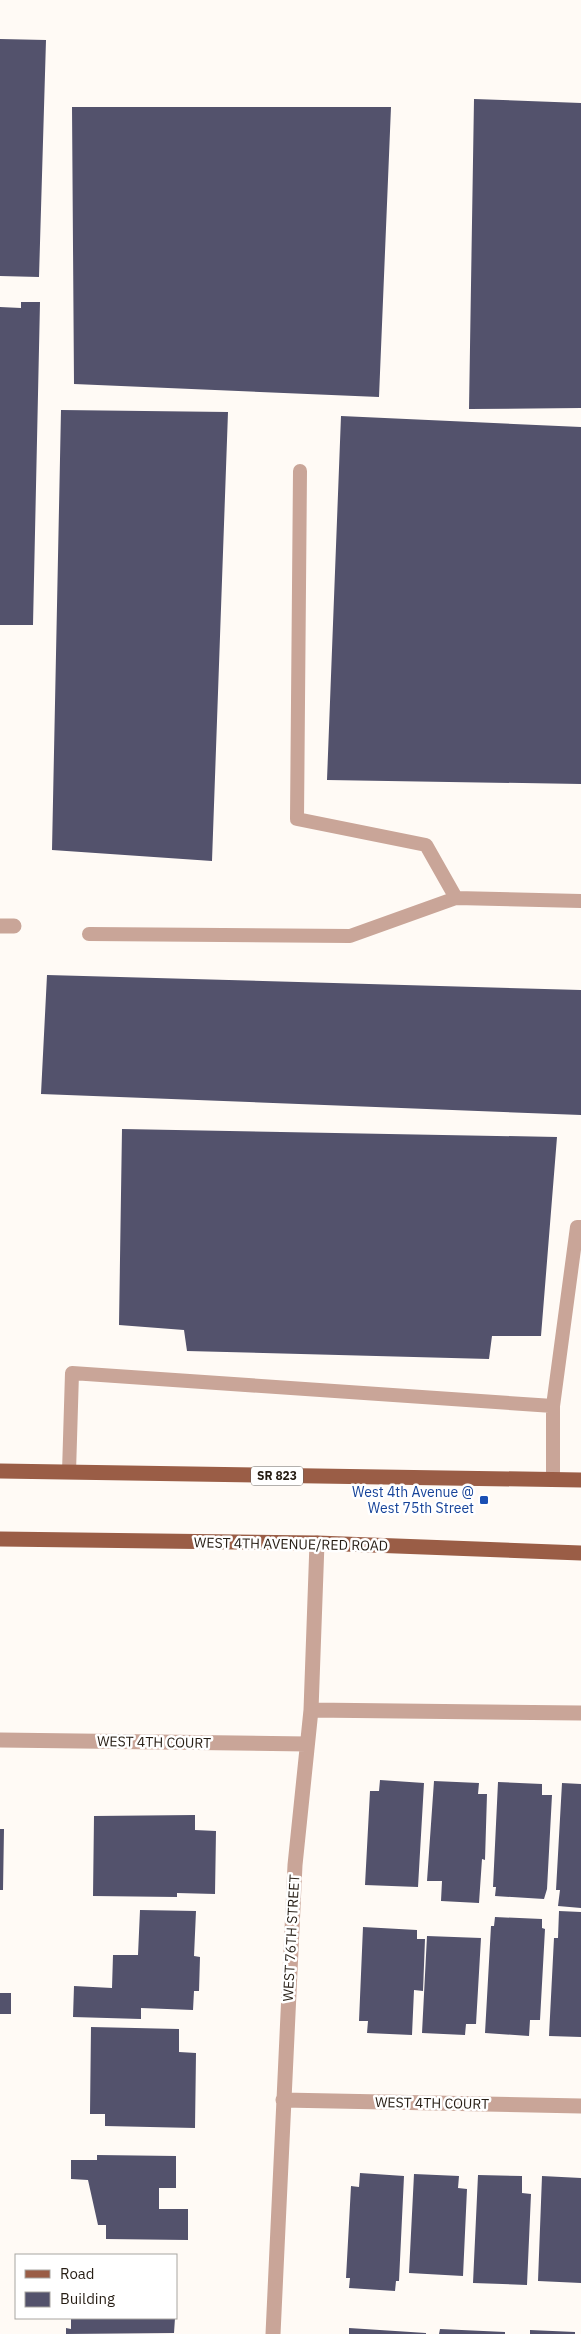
<svg xmlns="http://www.w3.org/2000/svg" width="581" height="2334" font-family="'IBM Plex Sans',sans-serif">
<style>
.building{fill:#53526c}
.lines{fill:none;stroke-linecap:round;stroke-linejoin:round}
.lane{stroke:#c9a598;stroke-width:14}
.street{stroke:#c9a598;stroke-width:15}
.primary{stroke:#9a5d46;stroke-width:15}
.transit-dot{fill:#1a4fb4;stroke:#fff;stroke-width:2}
.labels{text-anchor:middle;stroke-width:5;stroke-linejoin:round;paint-order:stroke}
.shield{fill:#fff;stroke:#67615a;stroke-width:1}
.shield-label{font-size:12px;font-weight:bold;fill:#261d14}
.transit-label{font-size:14px;fill:#164399;stroke:#fff;text-anchor:end}
.street-label{font-size:14px;fill:#261d14;stroke:#fff}
</style>
<rect width="100%" height="100%" fill="#fffaf5"/>
<path class="building" d="M0,39L46,40L39,277L0,276Z
M474,99L581,103V408L469,409Z
M72,107H391L379,397L74,384Z
M21,302H40L33,625H0V307L21,308Z
M61,410L228,412L212,861L52,850Z
M341,416L581,427V784L327,780Z
M47,975L581,990V1115L41,1094Z
M122,1129L557,1137L541,1336H492L489,1359L187,1351L184,1330L119,1325Z
M380,1780L424,1783L418,1887L365,1885L370,1791H379Z
M434,1781L479,1783L478,1794H487L485,1860L482,1859L479,1903L441,1901L442,1881H427Z
M498,1782L542,1784V1795H552L547,1889L544,1899L495,1896L496,1887H493Z
M562,1783L581,1784V1908L558,1906L560,1890H556Z
M195,1815V1830L216,1831L215,1894L177,1893V1897L93,1896L94,1816Z
M0,1829H4L3,1890H0Z
M140,1910L196,1911L194,1956L200,1957L199,1991H194L193,2010L141,2008V2019L73,2017L74,1986L112,1988L113,1955H138Z
M559,1911L581,1912V2037L549,2036L554,1938H558Z
M495,1917L542,1919V1928L545,1929L540,2020H530L529,2036L485,2033L491,1926H494Z
M363,1927L417,1930V1939H425L423,1991L414,1990L412,2035L367,2033L368,2021H359Z
M427,1936L481,1938L476,2024H466L465,2035L422,2033Z
M0,1993H11V2014H0Z
M91,2027L179,2029V2052L196,2053L195,2128L105,2126V2114H90Z
M97,2155L176,2156V2188H159V2209H188V2240L106,2239V2225H98L88,2180L71,2179V2160H97Z
M360,2173L404,2176L399,2281H396L395,2291L349,2288L350,2278H346L351,2186L359,2187Z
M414,2174L459,2176L458,2188L467,2189L463,2276L409,2273Z
M478,2175L522,2176V2193L531,2194L527,2285L473,2283Z
M542,2176L581,2178V2283L538,2281Z
M71,2318H175L174,2333L66,2334V2328L71,2329Z
M349,2328L426,2333V2334H349Z
M440,2329L505,2332V2334H439Z
M530,2330L575,2332V2334H530Z"/>
<g class="lines">
<path class="lane" d="M300,471L297,819L426,845L456,898L581,901
M89,934L350,936L456,898
M69,1472L72,1373L553,1406
M553,1479V1406L577,1227H581"/>
<path class="street" d="M0,926H14
M311,1710L581,1713
M0,1740L307,1744
M283,2100L581,2106
M273,2334L295,1865L311,1710L317,1543"/>
<path class="primary" d="M0,1471L581,1480
M0,1539L317,1543L581,1553"/>
</g>
<rect class="transit-dot" x="479" y="1495" width="10" height="10" rx="2.5"/>
<g class="labels">
<rect class="shield" x="251" y="1466.5" width="52" height="19" rx="4"/>
<g class="shield-label">
<text x="277" y="1480">SR 823</text>
</g>
<g class="transit-label">
<text x="474" y="1497">West 4th Avenue @<tspan x="474" dy="16">West 75th Street</tspan></text>
</g>
<g class="street-label">
<text transform="translate(291 1544) rotate(1)" y="5">WEST 4TH AVENUE/RED ROAD</text>
<text transform="translate(154 1742) rotate(1)" y="5">WEST 4TH COURT</text>
<text transform="translate(291 1938) rotate(-87)" y="5">WEST 76TH STREET</text>
<text transform="translate(432 2103) rotate(1)" y="5">WEST 4TH COURT</text>
</g>
</g>
<rect x="15" y="2254" width="162" height="65" fill="#ffffff" stroke="#a8a5a1"/>
<rect x="25" y="2270" width="25" height="8" fill="#9a5d46" stroke="#a8a5a1"/>
<text x="60" y="2279" font-size="15" fill="#261d14">Road</text>
<rect x="25" y="2292" width="25" height="15" fill="#53526c" stroke="#a8a5a1"/>
<text x="60" y="2304" font-size="15" fill="#261d14">Building</text>
</svg>
